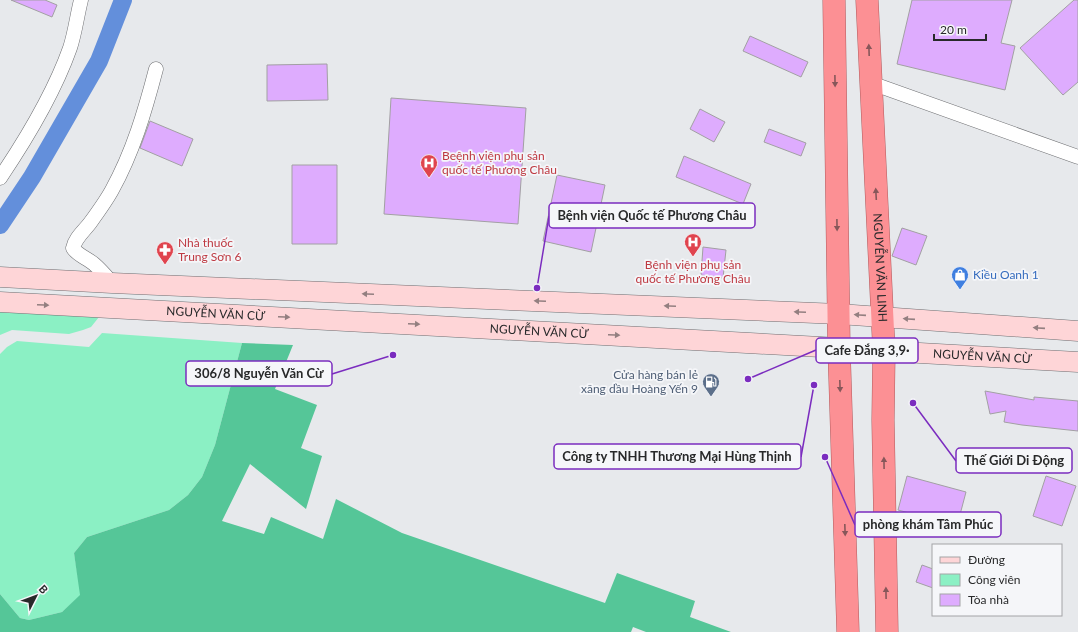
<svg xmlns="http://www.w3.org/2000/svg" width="1078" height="632" viewBox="0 0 1078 632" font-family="Lato,sans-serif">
<rect width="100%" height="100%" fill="#e7e9ec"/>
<!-- green -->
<path fill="#8bf0c4" d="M0,312L99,317L91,327L83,330L69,334L12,330L0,335Z
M102,333L242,343L215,445L202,477L188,495L169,510L87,537L74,553L81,595L62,612L29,620L20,618L0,594V354L7,347L17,341L89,347Z"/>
<!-- forest -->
<path fill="#55c698" d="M242,343L293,345L275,389L317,405L301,448L322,456L306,509L250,464L222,521L264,534L271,517L323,539L336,499L402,533L605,603L617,573L695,601L690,617L731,632H646L633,627L631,632H0V594L20,618L29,620L62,612L80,595L74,553L87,537L169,510L188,495L202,477L215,445Z"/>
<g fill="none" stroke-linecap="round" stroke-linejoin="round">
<!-- canal -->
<path stroke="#638fdb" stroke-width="18" d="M0,225L32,177L99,61L123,0"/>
</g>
<!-- building -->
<path fill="#deacfe" stroke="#a2a0a3" d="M11,0H45L57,5L52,17Z
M912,0H1012L1001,43L1015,46L1005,90L897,64Z
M1074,0H1078V82L1063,95L1020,48Z
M750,36L808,62L801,77L743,51Z
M327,64L328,100L267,101V65Z
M391,98L526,108L518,224L384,214Z
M700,109L725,122L714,142L690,129Z
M150,121L193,139L182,166L140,148Z
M769,129L806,143L801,156L764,142Z
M684,156L751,184L743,204L676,177Z
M292,165H337V244H292Z
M557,175L605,185L591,252L543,241Z
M902,228L927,236L916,265L892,256Z
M703,247L726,250L723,278L701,275Z
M985,391L1034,400V397L1078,401V431L1022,425L1004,422L1006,411L990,414Z
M907,476L966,492L957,526L898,510Z
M1046,476L1076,486L1062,526L1033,516Z
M922,565L933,569V588L916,582Z"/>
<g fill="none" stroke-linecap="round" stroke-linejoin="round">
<!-- minor casing -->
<g stroke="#6e6f72" stroke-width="15">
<path id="minor" d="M871,83L1078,157
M0,178C27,138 54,93 70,48C75,33 77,16 81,0
M112,283C106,276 101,270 94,264C87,258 77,255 73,248C75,238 84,231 90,223C98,212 106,201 112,190C133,152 145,111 156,69"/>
</g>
<!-- secondary casing -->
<g stroke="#6e6f72" stroke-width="21">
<g id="secondary">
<path d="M0,277L112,283L839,314L1078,331"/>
<path id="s1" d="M0,302L839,348L884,351L1078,362"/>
</g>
</g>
<!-- trunk casing -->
<g stroke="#b15a5d" stroke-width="23">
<g id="trunk">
<path d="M834,0L839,348L848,632"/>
<path id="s2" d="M867,0L884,351L883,420L887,632"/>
</g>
</g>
<!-- minor -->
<use href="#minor" stroke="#fff" stroke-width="14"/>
<!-- secondary -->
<use href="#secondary" stroke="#fed5d7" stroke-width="20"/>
<!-- trunk -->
<use href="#trunk" stroke="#fc9094" stroke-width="22"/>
</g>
<!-- one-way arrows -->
<defs><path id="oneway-solid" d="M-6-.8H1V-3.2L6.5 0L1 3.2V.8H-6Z"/></defs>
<g fill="#87575a">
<use href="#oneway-solid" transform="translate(869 50) rotate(-92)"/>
<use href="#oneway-solid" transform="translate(835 81) rotate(89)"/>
<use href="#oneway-solid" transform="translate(876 194) rotate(-93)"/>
<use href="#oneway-solid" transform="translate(837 225) rotate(89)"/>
<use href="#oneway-solid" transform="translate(840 386) rotate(88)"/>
<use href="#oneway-solid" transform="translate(884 463) rotate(-91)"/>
<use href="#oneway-solid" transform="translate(845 530) rotate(88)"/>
<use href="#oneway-solid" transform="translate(886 593) rotate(-91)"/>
</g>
<g fill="#937f80">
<use href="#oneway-solid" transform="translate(368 294) rotate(-178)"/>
<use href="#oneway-solid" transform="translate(540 301) rotate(-178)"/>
<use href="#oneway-solid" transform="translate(43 305) rotate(3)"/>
<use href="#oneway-solid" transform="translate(670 306) rotate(-178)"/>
<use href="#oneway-solid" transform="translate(800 312) rotate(-178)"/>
<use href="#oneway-solid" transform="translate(860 315) rotate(-176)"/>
<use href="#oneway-solid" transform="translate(284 317) rotate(3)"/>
<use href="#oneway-solid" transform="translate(909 319) rotate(-176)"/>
<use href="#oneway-solid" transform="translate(414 324) rotate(3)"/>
<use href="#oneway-solid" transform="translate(1039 328) rotate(-176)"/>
<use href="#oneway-solid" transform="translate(614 335) rotate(3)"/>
</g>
<!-- icons -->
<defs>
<g id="hospital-pin" transform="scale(0.9)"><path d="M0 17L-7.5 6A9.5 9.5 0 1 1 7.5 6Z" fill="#e0444e" stroke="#f5f6f9"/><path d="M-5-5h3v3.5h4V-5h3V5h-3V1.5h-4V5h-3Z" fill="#fff"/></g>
<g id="pharmacy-pin" transform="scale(0.9)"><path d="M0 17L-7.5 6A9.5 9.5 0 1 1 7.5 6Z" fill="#e0444e" stroke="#f5f6f9"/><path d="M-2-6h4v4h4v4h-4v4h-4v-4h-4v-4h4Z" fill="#fff"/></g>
<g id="shop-pin" transform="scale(0.9)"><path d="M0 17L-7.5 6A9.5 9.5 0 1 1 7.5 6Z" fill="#3f7fe0" stroke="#f5f6f9"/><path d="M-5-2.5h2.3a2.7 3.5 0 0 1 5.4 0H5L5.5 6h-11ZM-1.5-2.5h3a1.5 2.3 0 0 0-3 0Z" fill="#fff"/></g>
<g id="fuel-pin" transform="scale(0.9)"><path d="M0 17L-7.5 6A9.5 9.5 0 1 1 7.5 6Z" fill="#5c6f8a" stroke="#f5f6f9"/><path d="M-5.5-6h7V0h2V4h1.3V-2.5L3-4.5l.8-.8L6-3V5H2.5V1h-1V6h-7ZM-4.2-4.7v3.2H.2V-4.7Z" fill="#fff"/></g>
</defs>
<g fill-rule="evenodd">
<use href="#hospital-pin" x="429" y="163"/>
<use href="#hospital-pin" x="693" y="242"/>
<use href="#pharmacy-pin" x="165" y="250"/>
<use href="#shop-pin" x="960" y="275"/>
<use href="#fuel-pin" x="711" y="382"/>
</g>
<g text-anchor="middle" stroke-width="3.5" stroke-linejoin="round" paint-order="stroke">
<!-- health labels -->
<g font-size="12" fill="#be3a42" stroke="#f5f6f9" text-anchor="start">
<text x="442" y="160">Beệnh viện phụ sản<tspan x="442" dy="14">quốc tế Phương Châu</tspan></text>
<text x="178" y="247">Nhà thuốc<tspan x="178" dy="14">Trung Sơn 6</tspan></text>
<text x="693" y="269" text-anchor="middle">Bệnh viện phụ sản<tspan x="693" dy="14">quốc tế Phương Châu</tspan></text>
</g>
<!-- street labels -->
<g font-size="12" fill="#28292a" stroke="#f5f6f9">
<text dy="4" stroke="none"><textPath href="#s2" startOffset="268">NGUYỄN VĂN LINH</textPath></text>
<text dy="4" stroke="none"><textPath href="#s1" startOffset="216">NGUYỄN VĂN CỪ</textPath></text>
<text dy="4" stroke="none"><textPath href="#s1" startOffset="540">NGUYỄN VĂN CỪ</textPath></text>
<text dy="4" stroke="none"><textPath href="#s1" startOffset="984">NGUYỄN VĂN CỪ</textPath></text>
</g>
<!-- shop labels -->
<g font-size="12" fill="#366cbe" stroke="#f5f6f9" text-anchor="start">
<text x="973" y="279">Kiều Oanh 1</text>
</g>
<!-- service labels -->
<g font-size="12" fill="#4e5e75" stroke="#f5f6f9" text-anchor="end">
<text x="698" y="379">Cửa hàng bán lẻ<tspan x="698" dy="14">xăng dầu Hoàng Yến 9</tspan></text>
</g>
</g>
<!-- callouts -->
<path fill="none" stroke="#7b2cbf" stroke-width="1.5" d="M537 288L549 216M748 379L816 350M393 355L332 374M814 385L801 457M913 403L956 461M825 457L855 525"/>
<g fill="#7b2cbf" stroke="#f5f6f9" stroke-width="1.5">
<circle cx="537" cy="288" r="4"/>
<circle cx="748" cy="379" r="4"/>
<circle cx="393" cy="355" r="4"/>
<circle cx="814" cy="385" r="4"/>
<circle cx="913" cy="403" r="4"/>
<circle cx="825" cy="457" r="4"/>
</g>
<g fill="#f5f6f9" stroke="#7b2cbf" stroke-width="1.5">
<rect x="549" y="203" width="206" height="25" rx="4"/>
<rect x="816" y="338" width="102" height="25" rx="4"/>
<rect x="186" y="361" width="146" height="25" rx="4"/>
<rect x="554" y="444" width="247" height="25" rx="4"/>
<rect x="956" y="448" width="116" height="25" rx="4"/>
<rect x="855" y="512" width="146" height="25" rx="4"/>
</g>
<g font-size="13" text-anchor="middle" font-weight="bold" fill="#28292a">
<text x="652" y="220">Bệnh viện Quốc tế Phương Châu</text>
<text x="867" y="355">Cafe Đắng 3,9·</text>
<text x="259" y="378">306/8 Nguyễn Văn Cừ</text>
<text x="677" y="461">Công ty TNHH Thương Mại Hùng Thịnh</text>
<text x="1014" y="465">Thế Giới Di Động</text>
<text x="928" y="529">phòng khám Tâm Phúc</text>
</g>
<!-- legend -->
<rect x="932" y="544" width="130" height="72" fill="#f5f6f9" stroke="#a3a4a6"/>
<rect x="940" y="557" width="20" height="6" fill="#fed5d7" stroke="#a3a4a6"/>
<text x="968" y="564" font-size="12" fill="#28292a">Đường</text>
<rect x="940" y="574" width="20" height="12" fill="#8bf0c4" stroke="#a3a4a6"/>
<text x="968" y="584" font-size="12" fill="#28292a">Công viên</text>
<rect x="940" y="594" width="20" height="12" fill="#deacfe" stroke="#a3a4a6"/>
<text x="968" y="604" font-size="12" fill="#28292a">Tòa nhà</text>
<!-- north arrow -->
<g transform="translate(36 596) rotate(48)" stroke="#f5f6f9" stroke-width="3" paint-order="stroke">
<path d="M0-3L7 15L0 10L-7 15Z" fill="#28292a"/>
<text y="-6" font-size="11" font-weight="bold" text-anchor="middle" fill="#28292a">B</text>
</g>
<!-- scale -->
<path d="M934 34v6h52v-6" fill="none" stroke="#28292a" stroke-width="2"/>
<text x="940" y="34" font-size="12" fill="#28292a" stroke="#f5f6f9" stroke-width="3" paint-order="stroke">20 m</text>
</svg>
